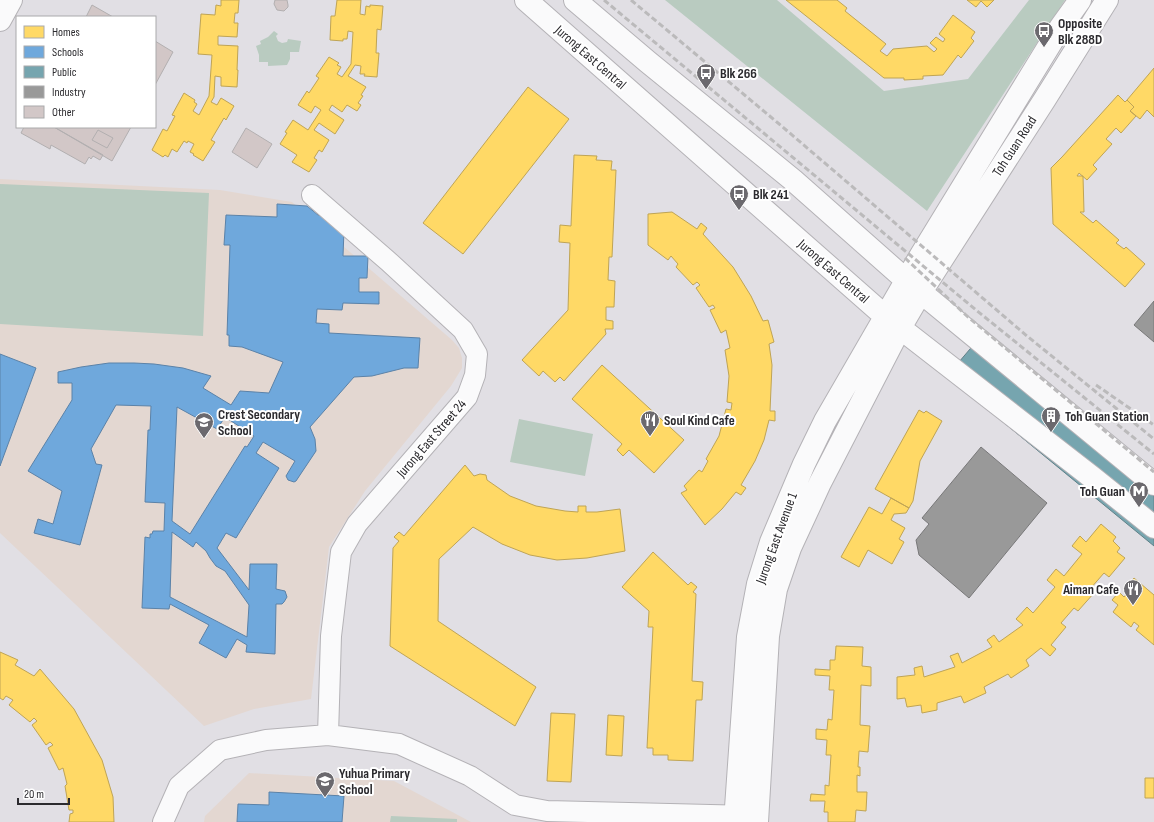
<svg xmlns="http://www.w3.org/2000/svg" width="1154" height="822" viewBox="0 0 1154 822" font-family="'Sofia Sans Condensed',sans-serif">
<rect width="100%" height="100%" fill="#e1dfe4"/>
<!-- education -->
<path fill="#e3d7d1" d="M0,179L220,190L292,202L452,340L459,348L462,358V368L451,386L365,491L329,547L311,699L254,709L204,726L0,533Z
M249,773L394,781L471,822H204L205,816Z"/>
<!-- green -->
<path fill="#b9cbc0" d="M665,0H777L884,91L968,79L1029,0H1065L927,211Z
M274,31L278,34L276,36L278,41L282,43L287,42L288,39L301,41L299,52H290V59L287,65L268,66V62H259V55L256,46L261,44L260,41L268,37Z
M0,184L209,193L203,336L0,324Z
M519,419L593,434L585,476L510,462Z
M391,816L457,819V822H390Z"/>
<!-- homes -->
<path fill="#ffd966" stroke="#bfa455" d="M221,0H239L238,13H235L234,23H238L237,37L218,36V45L238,46L237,70H238L237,87L221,86V77L215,76L214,97L211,102L217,105L221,98L234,106L226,120L224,118L211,140L215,142L203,161L193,155L194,154L190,152L194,144L188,141L187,143L184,141L177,152L172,149L168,157L165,155L163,157L152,150L163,129L167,131L175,116L172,115L184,93L195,100L194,102L197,104L193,111L199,115L209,96L212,55L198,54L201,14L215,15L216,5L221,6Z
M337,0H361L360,14L365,15L366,6L370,7V5L383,6L381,30L377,29L376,53H379L377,77L364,76L365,74H360L361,66L355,65L348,76L366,87L361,95L363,96L358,103L361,105L357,111L347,105L342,112L332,105L329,110L344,120L335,134L319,123L314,130L329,140L322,152L319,150L314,158L317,160L309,172L292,162L297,155L280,144L287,133L285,132L293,120L308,130L321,110L315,106L311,113L298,105L307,91L309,93L319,78L316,76L329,57L339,63L337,65L341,67L337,74L342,77L351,64L353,32L348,31L347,39H343V41L330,40L331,16H335Z
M786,0H837L847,8L845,11L886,44L880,51L887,56L893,49L927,46L934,52L937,49L930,43L936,37L943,42L945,39L939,34L953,15L975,32L971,38L974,41L961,58L958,55L943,75L923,76V79L904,80V78H884Z
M967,0H994L987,7L981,1L976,7Z
M1154,68V117L1147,110L1140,119L1130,111L1134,107L1127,100Z
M528,87L569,119L463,254L423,223Z
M1118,95L1125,102L1127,100L1134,107L1130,111L1136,116L1121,133L1116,128L1106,139L1112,144L1093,165L1097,169L1087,180L1079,173L1077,176H1083L1084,212H1080L1093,223L1096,220L1119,240L1116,243L1124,249L1126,247L1145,264L1125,287L1053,224L1051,168L1062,157Z
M574,155L597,156L596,160L612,161L611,170H616L612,257H609L608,280L615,281L614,307H606V320L613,321V329H605L606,334L564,381L560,377L555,382L543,371L539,376L522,360L568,310L570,243L559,242L560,225L571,226Z
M672,212L697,229L701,223L707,228L703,234L733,267L751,296L763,321L768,320L774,342L769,344L772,365L770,411H775V421L769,420L764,440L755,461L741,485L746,488L741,495L736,492L722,509L705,525L681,493L687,490L684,486L699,470L702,472L708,461L706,459L719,436L726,409L731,410L732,403L727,402L729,376L725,350L730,348L726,330L721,333L710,310L715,308L713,305L709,307L696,288L700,285L697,282L693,285L676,267L678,264L671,256L668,260L648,245V214Z
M602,365L684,440L654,473L629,450L623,456L617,450L622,444L572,399Z
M919,410L924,413L926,411L942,421L920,461L913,501L909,508L875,489Z
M465,465L474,476L480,474L486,475L487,480L510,496L536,506L565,511L578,512V506H586V512H597L620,509L625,551L587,558L557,560L530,555L502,544L473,527L439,559L438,621L536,687L515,726L390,646L393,548L399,541L394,537L399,532L404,536Z
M891,498L909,508L906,513L894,514L891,520L905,528L899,539L904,542L892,564L868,550L859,567L841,557L869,507L882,514Z
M1101,524L1116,537L1113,541L1120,548L1117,552L1125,558L1109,577L1104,573L1090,589L1094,593L1078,611L1074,608L1061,623L1066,627L1051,645L1056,649L1050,656L1041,648L1026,660L1029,666L1011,678L1008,674L984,687L986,693L964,703L961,696L937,703V710L922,713L921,705L907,707L905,698L897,699V677L915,675L914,668L922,666L924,677L955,667L950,656L958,653L962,663L992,647L987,640L994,635L999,642L1023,625L1016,619L1027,607L1033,613L1055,587L1047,580L1056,569L1064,576L1082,554L1072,546L1080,536L1086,542Z
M653,552L688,585L691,582L697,587L693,592L696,594L692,681L703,682L702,700H696L693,761L668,760V755H653V748H647L653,627H648L649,611L622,587Z
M1134,578L1154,595V645L1136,630L1139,626L1134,622L1131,627L1113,612L1118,605L1112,600L1119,592L1124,597L1130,590L1126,587Z
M836,646L863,647L862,666L871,667V686L861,685L860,725L870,726L868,752L859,751L858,767H860V776L857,775V792H867L866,811L856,810L855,822H828V812H824L825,801H810L811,794L825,795V785L829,786L831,755H826L827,740L816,739V729L827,730L828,719L832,720L834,690H829L830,676L815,675V669L830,670V660H835Z
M0,652L18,660L15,665L34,676L40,669L74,709L102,760L113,797L114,822H69L70,814L73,813V810H69L65,786L67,784L63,768L59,770L48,748L53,745L50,742L46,745L32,725L37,721L34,718L30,722L9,705L13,700L6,696L3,700L0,698Z
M551,713L575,714L571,782L547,781Z
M608,715L624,716L622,756L606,755Z
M1145,778H1154V798H1145Z"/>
<!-- schools -->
<path fill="#6fa8dc" stroke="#5b82a8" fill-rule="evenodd" d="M277,204L307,206L318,215L327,216L344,230L343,256H368L367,278H359V292H379V304L343,303L342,310L317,309L316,323L329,324V333L420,338L418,368H404L372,376L354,377L310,427L315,439L316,451L296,481L294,482L288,480L286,476L295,461L263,442L256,453L279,468L236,538L226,533L217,548L249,590L250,564H277L276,589L285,591L287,597L284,602L282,604H276L275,654L246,652L247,645L237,639L226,658L199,643L209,625L170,604L169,609L142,608L145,537L150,538V534H152L153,531H164L165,503L145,502L148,430H150L151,406L116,405L91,449L96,464L102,465L80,545L34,533L38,519L53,524L62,491L28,471L72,400V383H58V372L81,367L109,363H134L154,364L183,368L211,376L203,388L231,405L240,391L269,393L283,362L242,347L229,346V335H227L230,245H224L226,215L277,217ZM177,407L217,429L225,417L254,436L247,447L245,446L190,534L172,521ZM172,532L193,547L196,542L206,551L210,558L216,566L225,571L249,605L247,637L170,597Z
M0,354L36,368L0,466Z
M269,792L344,796L342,822H237L238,804L269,805Z"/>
<!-- public -->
<path fill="#76a5af" stroke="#608088" d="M976,342L1154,489V546L947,376Z"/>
<!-- industry -->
<path fill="#999" stroke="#787879" d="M1154,301V342L1134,325Z
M981,447L1047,503L969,598L919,555L916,540L929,524L922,518Z"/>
<!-- building -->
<path fill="#d2c7c7" stroke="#b2afb0" d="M275,0H287L288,5V7L284,11L277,10L274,4Z
M92,5L113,17H86Z
M155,41L173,52L155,85Z
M24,127H54L103,155L100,160L93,156L91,159L89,157L85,164L51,145L50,149L21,133Z
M54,127H131L112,161Z
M246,128L272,144L257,168L232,152Z
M98,130L113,138L107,148L92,140Z"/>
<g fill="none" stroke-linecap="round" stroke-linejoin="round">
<!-- street casing -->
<g stroke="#b4b2b6" stroke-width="22">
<path id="street" d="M312,195L388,261L463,330L477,354L475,375L467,397L357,524L341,552L331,636L328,735
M163,822L179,786L220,750L266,740L328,735L399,744L470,776L515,805L547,811L751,816"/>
</g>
<!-- secondary casing -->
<g stroke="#b4b2b6" stroke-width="24">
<path id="secondary" d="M526,0L886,317L1093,478L1154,527
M575,0L648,62L793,180L906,280L1154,484
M735,822L748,637L758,584L771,542L804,464L825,421L921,255L1060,28L1080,0
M757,822L768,636L776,589L790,548L820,483L900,328L921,292L1045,99L1107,0"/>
</g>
<!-- highway casing -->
<g stroke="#b4b2b6" stroke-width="24">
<path id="highway" d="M0,20L11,0"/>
</g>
<!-- street -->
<use href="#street" stroke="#fafafb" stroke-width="20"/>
<!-- secondary -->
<use href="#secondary" stroke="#fafafb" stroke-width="22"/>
<!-- highway -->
<use href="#highway" stroke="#fafafb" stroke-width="22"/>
<!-- rail -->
<path stroke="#bbbabb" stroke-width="3" stroke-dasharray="6 3" stroke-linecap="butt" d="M604,0L976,310L1154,454
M631,0L778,123L1027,336L1154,439
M905,258L968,317L1154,472
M1096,385L1154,425"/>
</g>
<!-- icons -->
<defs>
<g id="bus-pin" transform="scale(1)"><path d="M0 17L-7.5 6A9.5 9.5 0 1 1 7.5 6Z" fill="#6b696e" stroke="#fff"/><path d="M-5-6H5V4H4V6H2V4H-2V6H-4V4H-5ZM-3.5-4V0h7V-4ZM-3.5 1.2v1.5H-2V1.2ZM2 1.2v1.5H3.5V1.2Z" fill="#fff"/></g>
<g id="building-pin" transform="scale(1)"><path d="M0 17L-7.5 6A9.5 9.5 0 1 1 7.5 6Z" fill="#6b696e" stroke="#fff"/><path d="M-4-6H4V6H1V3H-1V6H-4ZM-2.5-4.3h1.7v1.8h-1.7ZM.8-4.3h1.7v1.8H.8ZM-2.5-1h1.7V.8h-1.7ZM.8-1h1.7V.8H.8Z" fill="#fff"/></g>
<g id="restaurant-pin" transform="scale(1)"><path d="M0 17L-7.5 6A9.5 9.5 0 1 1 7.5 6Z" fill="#6b696e" stroke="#fff"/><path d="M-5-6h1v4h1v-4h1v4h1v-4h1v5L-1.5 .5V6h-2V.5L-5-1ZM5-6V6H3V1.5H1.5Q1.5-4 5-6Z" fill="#fff"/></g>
<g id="school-pin" transform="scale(1)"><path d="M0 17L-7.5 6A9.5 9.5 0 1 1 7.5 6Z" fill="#6b696e" stroke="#fff"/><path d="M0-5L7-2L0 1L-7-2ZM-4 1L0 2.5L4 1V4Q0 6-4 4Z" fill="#fff"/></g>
<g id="metro-pin" transform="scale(1)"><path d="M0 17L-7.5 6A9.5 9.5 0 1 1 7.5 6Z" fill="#6b696e" stroke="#fff"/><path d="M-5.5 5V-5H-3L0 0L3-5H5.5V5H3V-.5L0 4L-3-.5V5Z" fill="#fff"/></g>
</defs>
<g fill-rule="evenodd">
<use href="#bus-pin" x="1044" y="31"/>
<use href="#bus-pin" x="706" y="73"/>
<use href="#bus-pin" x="739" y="194"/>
<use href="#building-pin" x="1051" y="416"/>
<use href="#restaurant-pin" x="650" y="420"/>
<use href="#school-pin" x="204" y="422"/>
<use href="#metro-pin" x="1139" y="491"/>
<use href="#restaurant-pin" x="1133" y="589"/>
<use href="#school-pin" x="325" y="781"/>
</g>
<g text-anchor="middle" stroke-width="4" stroke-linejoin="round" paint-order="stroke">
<!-- poi labels -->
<g font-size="14" font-weight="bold" fill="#2b2a2e" stroke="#fff" text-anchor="start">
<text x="1058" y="28">Opposite<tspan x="1058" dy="16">Blk 288D</tspan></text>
<text x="720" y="78">Blk 266</text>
<text x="753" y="199">Blk 241</text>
<text x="218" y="419">Crest Secondary<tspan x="218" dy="16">School</tspan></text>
<text x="1065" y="421">Toh Guan Station</text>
<text x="664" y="425">Soul Kind Cafe</text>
<text x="1125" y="496" text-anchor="end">Toh Guan</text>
<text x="1119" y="594" text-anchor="end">Aiman Cafe</text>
<text x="339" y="778">Yuhua Primary<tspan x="339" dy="16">School</tspan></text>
</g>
<!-- street labels -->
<g font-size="14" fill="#2b2a2e" stroke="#fff">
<text transform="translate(591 57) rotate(41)" y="5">Jurong East Central</text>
<text transform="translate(1014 146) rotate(-57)" y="5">Toh Guan Road</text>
<text transform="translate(834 271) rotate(41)" y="5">Jurong East Central</text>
<text transform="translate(431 438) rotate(-49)" y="5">Jurong East Street 24</text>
<text transform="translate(776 538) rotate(-70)" y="5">Jurong East Avenue 1</text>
</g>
</g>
<!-- legend -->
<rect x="16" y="16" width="140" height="112" fill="#ffffff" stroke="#aaaaab"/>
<rect x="24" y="26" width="20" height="12" fill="#ffd966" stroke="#aaaaab"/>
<text x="52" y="36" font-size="12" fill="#2b2a2e">Homes</text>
<rect x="24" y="46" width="20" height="12" fill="#6fa8dc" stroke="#aaaaab"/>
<text x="52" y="56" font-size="12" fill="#2b2a2e">Schools</text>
<rect x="24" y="66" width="20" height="12" fill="#76a5af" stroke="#aaaaab"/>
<text x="52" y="76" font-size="12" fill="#2b2a2e">Public</text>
<rect x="24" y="86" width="20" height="12" fill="#999999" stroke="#aaaaab"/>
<text x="52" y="96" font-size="12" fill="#2b2a2e">Industry</text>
<rect x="24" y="106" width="20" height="12" fill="#d2c7c7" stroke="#aaaaab"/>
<text x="52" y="116" font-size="12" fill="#2b2a2e">Other</text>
<!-- scale -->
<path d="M18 798v6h51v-6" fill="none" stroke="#2b2a2e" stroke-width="2"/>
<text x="24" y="798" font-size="12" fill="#2b2a2e" stroke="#ffffff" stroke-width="3" paint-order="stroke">20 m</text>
</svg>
